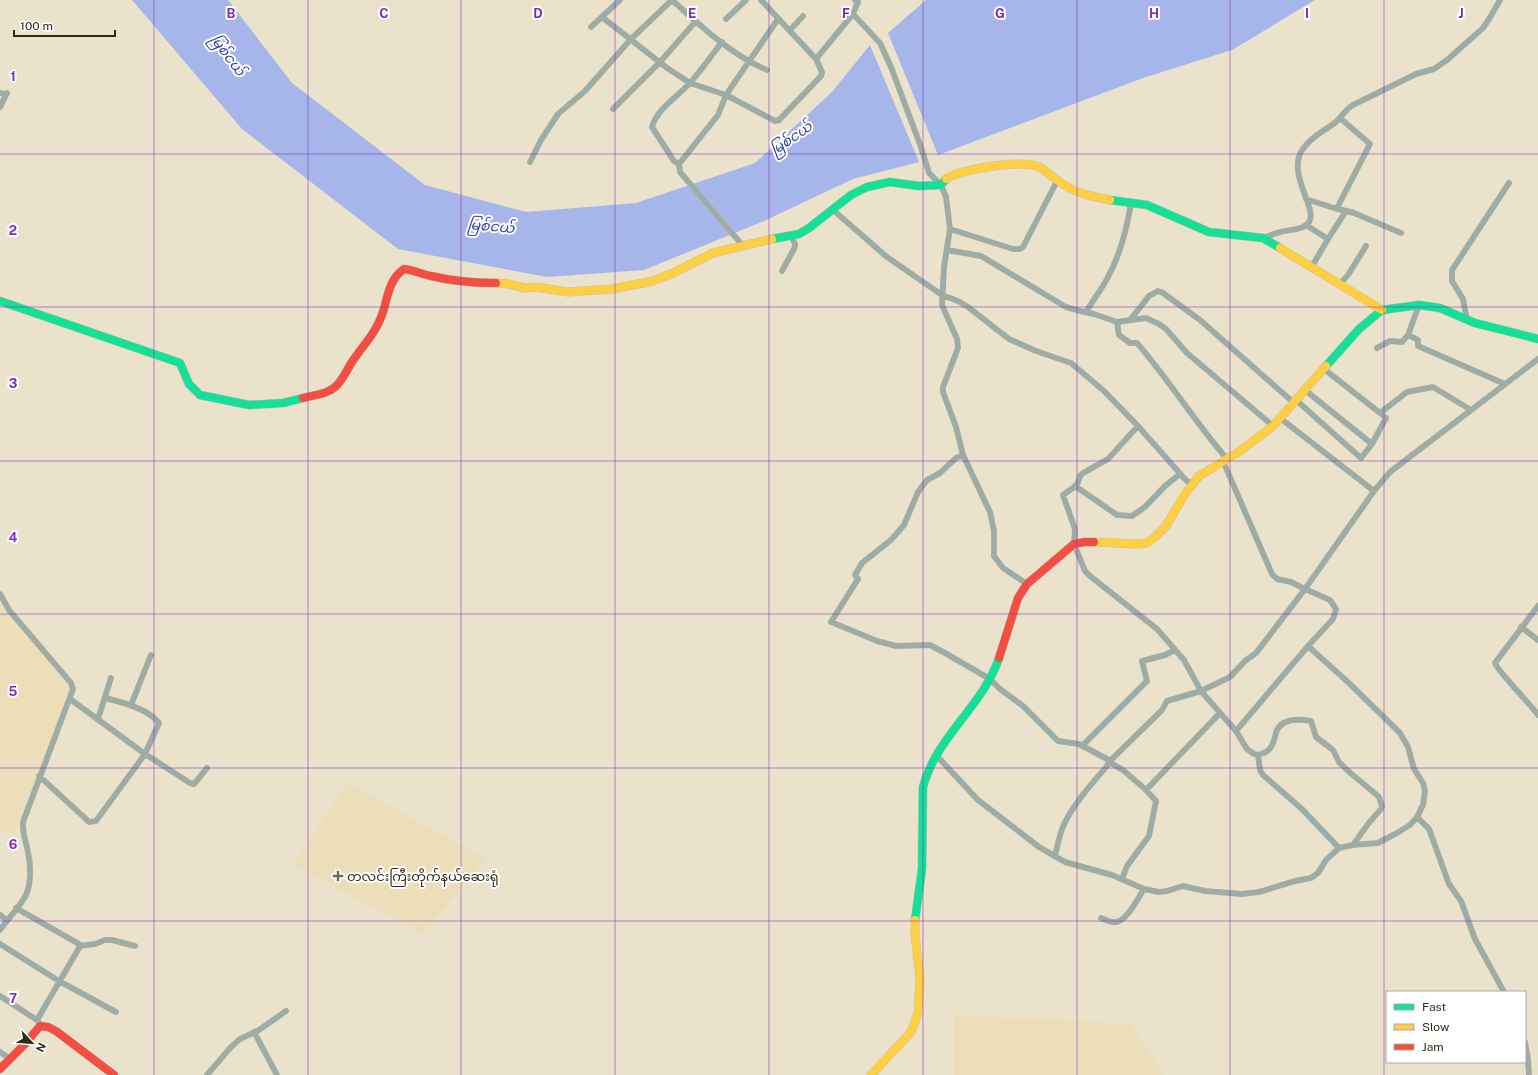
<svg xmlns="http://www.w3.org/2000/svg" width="1538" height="1075" viewBox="0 0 1538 1075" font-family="'Public Sans','Noto Sans Myanmar',sans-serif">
<rect width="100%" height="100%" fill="#eae2ca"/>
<!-- built -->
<path fill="#ebdeb8" d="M0,601L71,685L37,779L15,833L0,830Z
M348,783L486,859L422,934L293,864Z
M954,1015L1132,1024L1163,1075H954Z"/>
<!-- water -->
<path fill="#a6b6eb" d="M132,0H228L292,83L425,185L526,212L636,203L755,163L832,92L870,45L919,162L853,179L764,221L644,270L547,277L398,249L242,129Z
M926,0H1315L1232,50L1143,78L938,155L888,33Z"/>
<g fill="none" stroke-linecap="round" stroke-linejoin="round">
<!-- street casing -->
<g stroke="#c6bfad" stroke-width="6">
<path id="street" d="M672,0C701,26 731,55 767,70
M761,0L816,59L853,14L880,43L891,67L921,147L929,173L941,185L946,197L950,229L944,267L942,305L957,339L958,348L943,387V392L956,427L963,455L990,512L994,531V556L1003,568L1027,584
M853,14L858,2L855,0
M602,17L667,68L690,83L726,95L775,121L779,120L821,76L822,72L816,59
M726,19L746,0
M591,27L620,0
M790,30L803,16
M0,93L5,94L7,93L0,107
M613,109L660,62L696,21
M530,162L541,140L558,114L585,91L631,39L672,0
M679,164L674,161L652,127C657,109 677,97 689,84C701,71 711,56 722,42
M1306,199L1334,208L1354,213L1401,233
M1337,208L1370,144L1340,118
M833,210L887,257L942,295L958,301L968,307L1009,339L1036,351L1071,363L1104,391L1138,426L1184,478L1188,482L1194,483
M1306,225L1328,239L1346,211
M950,229L1013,249H1020L1023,247L1057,181
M1263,238C1269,236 1275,233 1281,232C1289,229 1303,231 1309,222C1318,209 1288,176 1301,152C1309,138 1324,131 1336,122C1342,116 1345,110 1353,105L1416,74L1434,69L1447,60L1483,28L1489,19L1500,0
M743,246L680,172L679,164L718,115L726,95L778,19
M947,250L981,256L1066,307L1080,311L1094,314L1117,322L1119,335L1130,343H1137C1169,380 1195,422 1227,459
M1311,268L1328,239
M782,271L795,247V244L791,236
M1339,285L1348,275L1366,246
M1086,312C1093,300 1102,289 1108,277C1120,255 1127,228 1131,203
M1130,320L1149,296L1158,291L1163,293L1200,320L1294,403
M1467,320L1463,299L1452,281V270L1509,183
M1117,322L1146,318L1159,324L1166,329L1187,353L1273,426
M1408,335L1418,340V346L1505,384
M1377,348L1390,341L1402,342L1408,335L1419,305
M1324,369L1380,413L1407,392L1433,387L1471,410
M1305,390L1372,444
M1296,400L1361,458L1372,444L1386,418L1380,413
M1280,418L1374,491
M1138,426L1108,459L1083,473L1080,476L1077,485L1063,495L1075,529L1074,544L1085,571L1090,576L1157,629L1184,660L1201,691L1236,731L1247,749L1254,754L1258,755L1260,770L1263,775L1302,809L1339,848
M963,455L956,458L940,473L927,480L918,492L904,525L891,540L862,563L855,575L858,579L831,622L877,641L896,646L930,645L945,653L990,679L1000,689L1023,706L1058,741L1079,744L1107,759L1109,762L1107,766C1093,782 1070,808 1062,829C1059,838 1057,847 1055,856
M1075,486L1117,515L1132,516L1145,507L1165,486L1180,474
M0,594L9,610L71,683L73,689L23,822C22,833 26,841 28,852C31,866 32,888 23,900C16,911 7,920 0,930
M1538,606L1495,663C1496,669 1531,705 1538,715
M1521,627L1538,640
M70,699L145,754L190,783L194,784L207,768
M131,705L151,655
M98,719L111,678
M1236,731L1308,646
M1082,746L1147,681L1142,661L1165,655L1175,650
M936,755L978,800L1039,847L1065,862L1112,875L1144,889L1159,892L1167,891L1183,886L1205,891L1242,894L1259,892L1295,881L1311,878L1318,873L1326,860L1339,848L1353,845L1378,843L1397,833L1410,825L1417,817L1423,805L1425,791L1423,783L1414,769L1408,747L1400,733L1350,684L1308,646L1333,619L1336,609L1330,600L1305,589L1374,491L1390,472L1538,359
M1258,755C1260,754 1264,753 1266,752C1274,747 1274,738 1277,730C1283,718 1300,719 1311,721L1316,737L1333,750L1339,762L1347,770L1379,797L1382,806L1381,809L1368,824L1353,845
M39,776L85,818L89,822L96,821L145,754L159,723C149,709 122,702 105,698
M1146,790L1123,770L1109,762L1162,710L1167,701L1201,691L1230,677L1245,661L1256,653L1305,589L1291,582L1277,579L1272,574L1223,461
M1417,817L1429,829L1449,884L1461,901L1475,939L1504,992
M1122,879L1127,866L1149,836L1156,801L1146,790L1220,713
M16,908L79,944V948L37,1020
M0,915L7,920
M1101,918C1106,920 1111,923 1116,922C1127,921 1138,898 1144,889
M0,944L59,981L116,1012
M79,946L95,944L105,940H112L135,946
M0,996L37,1020L39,1023
M254,1032L277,1075
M1525,1042L1528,1059L1529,1075
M0,1052L10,1059
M207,1075L231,1047L240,1039L259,1030L286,1011"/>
</g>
<!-- fast casing -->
<g stroke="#c6bfad" stroke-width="9">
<path id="fast" d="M1110,200L1147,205L1209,232L1263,238L1280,248
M772,239L799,234L809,228L851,195L867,187L890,182L919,186L941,185L946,179
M0,301L180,363L189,384L200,395L249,405L283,403L303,398
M1326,366L1359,329L1382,310L1419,305L1440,308L1475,323L1538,339
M915,920L922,869L923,787C936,737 983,706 999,658"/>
</g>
<!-- slow casing -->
<g stroke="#c6bfad" stroke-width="9">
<path id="slow" d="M946,179C962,169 1022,159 1039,167C1048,172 1057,181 1066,186C1079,194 1095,197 1110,200
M1280,248L1382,310
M496,283L508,284L525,288L536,287L568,292L612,289L653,281L673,273L713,253L772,239
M1094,542L1136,544L1147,543L1155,537L1166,526L1185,494L1199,476L1240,451L1273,426L1326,366
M871,1075L911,1032L918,1013L920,978L915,935V920"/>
</g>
<!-- jam casing -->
<g stroke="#c6bfad" stroke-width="9">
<path id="jam" d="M303,398C314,395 329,394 337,385C344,378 348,367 354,359C365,343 375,334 382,315C388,298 388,280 404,269C414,270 421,274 431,276C452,281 474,283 496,283
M999,658L1018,598L1027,584L1074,544L1085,542H1094
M0,1069L25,1044L40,1026L48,1027L56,1031L114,1075"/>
</g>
<!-- street -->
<use href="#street" stroke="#9eaca6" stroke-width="5.5"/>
<!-- fast -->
<use href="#fast" stroke="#16e098" stroke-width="8"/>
<!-- slow -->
<use href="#slow" stroke="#ffcf43" stroke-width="8"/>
<!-- jam -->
<use href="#jam" stroke="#f24e42" stroke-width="8"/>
</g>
<!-- grid -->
<path fill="none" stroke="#7b2cbf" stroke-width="1" stroke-opacity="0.55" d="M154,0V1075M308,0V1075M461,0V1075M615,0V1075M769,0V1075M923,0V1075M1077,0V1075M1230,0V1075M1384,0V1075M0,154H1538M0,307H1538M0,461H1538M0,614H1538M0,768H1538M0,921H1538"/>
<!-- markers -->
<path fill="#706a57" stroke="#fff" stroke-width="1.5" d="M336 870h4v4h4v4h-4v4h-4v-4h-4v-4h4z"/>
<g text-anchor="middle" stroke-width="4" stroke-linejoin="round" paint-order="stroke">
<!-- poi labels -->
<g font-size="13" fill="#2f2919" stroke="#fff" text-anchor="start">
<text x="347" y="881">တလင်းကြီးတိုက်နယ်ဆေးရုံ</text>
</g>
<!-- water labels -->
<g font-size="14" font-style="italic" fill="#3244a6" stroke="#fff">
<text transform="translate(228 55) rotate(53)" y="5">မြစ်ငယ်</text>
<text transform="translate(791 138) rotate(-35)" y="5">မြစ်ငယ်</text>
<text transform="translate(491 226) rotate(5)" y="5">မြစ်ငယ်</text>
</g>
</g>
<g font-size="13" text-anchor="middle" font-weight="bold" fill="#7b2cbf" stroke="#fff" stroke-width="4" stroke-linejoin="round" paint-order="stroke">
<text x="231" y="18">B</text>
<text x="384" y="18">C</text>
<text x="538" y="18">D</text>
<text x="692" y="18">E</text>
<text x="846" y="18">F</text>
<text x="1000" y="18">G</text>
<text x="1154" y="18">H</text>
<text x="1307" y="18">I</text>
<text x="1461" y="18">J</text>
<text x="13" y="81">1</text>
<text x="13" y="235">2</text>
<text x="13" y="388">3</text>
<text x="13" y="542">4</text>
<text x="13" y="696">5</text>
<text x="13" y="849">6</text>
<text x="13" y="1003">7</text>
</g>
<!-- legend -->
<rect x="1386" y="991" width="140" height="72" fill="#ffffff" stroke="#aca9a3"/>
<rect x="1394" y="1004" width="20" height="6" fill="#16e098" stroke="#aca9a3"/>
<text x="1422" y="1011" font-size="12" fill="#2f2919">Fast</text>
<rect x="1394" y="1024" width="20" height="6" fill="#ffcf43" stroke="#aca9a3"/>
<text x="1422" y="1031" font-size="12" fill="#2f2919">Slow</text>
<rect x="1394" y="1044" width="20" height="6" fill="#f24e42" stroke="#aca9a3"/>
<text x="1422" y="1051" font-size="12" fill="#2f2919">Jam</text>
<!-- north arrow -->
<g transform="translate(32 1043) rotate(116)" stroke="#ffffff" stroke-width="3" paint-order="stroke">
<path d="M0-3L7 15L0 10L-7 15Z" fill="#2f2919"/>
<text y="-6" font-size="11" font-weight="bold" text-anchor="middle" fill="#2f2919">N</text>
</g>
<!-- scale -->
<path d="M14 30v6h101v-6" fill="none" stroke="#2f2919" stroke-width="2"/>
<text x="20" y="30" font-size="12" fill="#2f2919" stroke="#ffffff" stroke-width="3" paint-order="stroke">100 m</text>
</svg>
